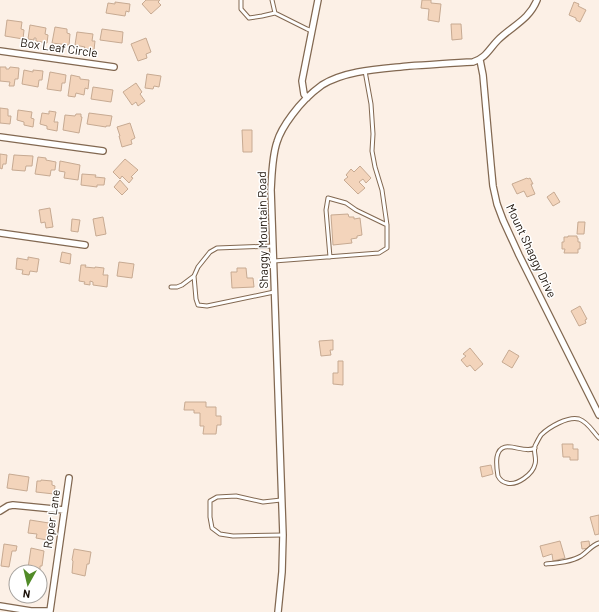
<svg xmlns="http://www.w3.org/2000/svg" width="599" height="612" viewBox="0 0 599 612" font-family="Barlow,sans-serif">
<rect width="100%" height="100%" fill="#fcf0e6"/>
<!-- building -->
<path fill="#f3d4bb" stroke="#c7aa92" d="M146,0H160L158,2L161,5L151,14L142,4Z
M422,0H431V3L441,4L439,22L428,20L429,9L421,8Z
M115,2L130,4L129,12L126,11L125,16L106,13L108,3L115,4Z
M574,2L579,4L578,6L586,10L580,22L576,20V18L569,15Z
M7,20L22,22L21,29L24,30L23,39L5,36Z
M451,24H461L462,39L452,40Z
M30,25L46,28L45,34L48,35L47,43L36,41V38H34V40L28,39Z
M55,27L67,29V33L70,34L69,45L52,43Z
M102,29L123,32L122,43L100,40Z
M77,32L93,34L92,41H95L94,50L84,48L85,47L75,45Z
M146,38L151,52L146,54L147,58L138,61L131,44Z
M0,67H6V69H9L10,67L19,68L18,79H15L14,86H9L10,82L0,81Z
M24,70L33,72V70L43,71L42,80H39L38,87L22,84Z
M50,72L66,75L65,83H62L61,91L47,89Z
M147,74L161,76L159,87L154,86L153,89L145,88Z
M71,75L80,77V79L89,80L88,89L85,88L84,95L76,93L75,97L68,96Z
M136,83L142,92L140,94L145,101L138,106L136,102L132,105L123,92Z
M93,87L113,90L111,102L91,99Z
M0,108L8,109V116H11L10,124L0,123Z
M18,110L32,112L31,118L34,119L33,127L24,125V122L17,120Z
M49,111L56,112L54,122H58L57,131L47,129V126L40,124L42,113L49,114Z
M89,113L112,116L110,126H106V127L87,124Z
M76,114H81V117H82L79,133L63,130L65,115L75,116Z
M130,123L135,138L131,140L132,144L122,147L119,136H120L117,127Z
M242,130H252V152H243Z
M0,154L7,155L6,164H3L2,169L0,168Z
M14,155L33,156L32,166H26L25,171L12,170Z
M38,157L46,158V160L56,162L55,170H51L50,176L35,174Z
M125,159L138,170L131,177L133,178L129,183L122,176L120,179L113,172Z
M60,161L80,165L78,180L64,178L65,172L59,171Z
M360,166L371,178L366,183L363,179L359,182L365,188L358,194L344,180L348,177L346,175L351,169L354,172Z
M82,174L96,175L95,177L105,178L104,185H97V187L81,185Z
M527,178L528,179L530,178L533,184H531L532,187L535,194L527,197L524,191L517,194L512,184Z
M120,180L128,189L122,195L114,187Z
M554,192L560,202L553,206L547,197Z
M50,208L53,227L46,228L45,222L41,223L39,210Z
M348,214L349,217H354V219L360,218L362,235L357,236V238L351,239L352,243L333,245L331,215Z
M103,217L106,234L96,236L93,219Z
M72,219L80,220L78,232L71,231Z
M578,222H585L584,234H577Z
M568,236H577V238H578V242H580V249H578V253H564L565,249H562V242H564V237H568Z
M62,252L71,254L70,264L60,262Z
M28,257L39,259L37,272L30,271L29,275L22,274L23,270L16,269L17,258L28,260Z
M119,262L134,264L132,278L117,276Z
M81,265H86L85,267L95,268V267L104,268L103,275H108L107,287L93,285V282L90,281V285L84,284L85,282L79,281Z
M237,268H246L247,278H253L254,287L232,288L231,272H237Z
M580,306L587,319L585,320L586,323L579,326L571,311Z
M333,340V350H330L331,355L321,356L319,341Z
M470,348L483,364L475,371L470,365L467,367L461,360L466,356L463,354Z
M509,350L519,356L512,368L502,362Z
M338,361H343V385L333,384V373H338Z
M185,402H206V407H216V416H221V425H217L216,434H203L204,426H200V413H194V410H184Z
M562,444H573V449H578V460H570V457H563Z
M491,465L493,474L482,477L480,467Z
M9,474L29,477L27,491L7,488Z
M41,480L52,481V485L55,486L54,494L36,492L37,481H41Z
M599,515V534L595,535L590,517Z
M30,520L49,523L47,540L36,538L37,534L28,533Z
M560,541L565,558L553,561L552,554L543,557L540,546Z
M589,541L590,548L582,549L581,542Z
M4,544L17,546L16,551H12L9,567L1,566Z
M31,548L44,551L42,566H40V570L28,568Z
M74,549L91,552L89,564H87L85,576L72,573L73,561L72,560Z"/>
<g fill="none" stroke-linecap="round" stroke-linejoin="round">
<!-- service casing -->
<g stroke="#826851" stroke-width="5">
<path id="service" d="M241,0V9L249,18L262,16L275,13L307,29L312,31
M272,0L275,13
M330,257L326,210L328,198L346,203L356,210L387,225
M274,261L379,253L387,248V225L382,190L375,167L372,151L373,134L371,104L365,71
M194,276L196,299L198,305L207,306L274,292
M171,287H177L182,285L194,276L198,267L210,252L217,248L273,246
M535,448C523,455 501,436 497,457C496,463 497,470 498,476C500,480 502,482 507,483C517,486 533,474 535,464C537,458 533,452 535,446C537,442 539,438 541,435C549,427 568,416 579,419C588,422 593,432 599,438
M281,500L263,502L236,496L217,497L210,501V517L212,528L220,534L233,536L283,535
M546,564C557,563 571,562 581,556C587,552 592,545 599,543"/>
</g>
<!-- minor casing -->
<g stroke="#826851" stroke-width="8">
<path id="minor" d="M0,51L114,67
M480,60L483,75L491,165L493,186L497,204L503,220L519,255L599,415
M307,98L304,94L302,81L318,0
M0,137L103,151
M0,233L85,245
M0,511L8,506L13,505L64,510
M0,606L31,611H50L69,478
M278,612L282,572L283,535L271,190C272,174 272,157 277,142C280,132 286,123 292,115C300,104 311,93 322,85C346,70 381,69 409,66C430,65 451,63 473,62C486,58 489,49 498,40C512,26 529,20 537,0"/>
</g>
<!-- service -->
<use href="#service" stroke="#fff" stroke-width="3"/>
<!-- minor -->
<use href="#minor" stroke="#fff" stroke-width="5.5"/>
</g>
<g text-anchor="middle" stroke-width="3" stroke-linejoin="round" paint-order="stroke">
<!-- street labels -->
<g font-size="12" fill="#1d130a" stroke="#fff">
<text transform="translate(59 48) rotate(8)" y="4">Box Leaf Circle</text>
<text transform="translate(263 230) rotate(-91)" y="4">Shaggy Mountain Road</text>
<text transform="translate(531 251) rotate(65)" y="4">Mount Shaggy Drive</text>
<text transform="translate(52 519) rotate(-82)" y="4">Roper Lane</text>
</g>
</g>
<!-- north arrow -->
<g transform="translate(28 584) rotate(188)"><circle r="19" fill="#ffffff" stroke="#a5a19d"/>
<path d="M0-3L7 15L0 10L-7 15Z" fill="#518b28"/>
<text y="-6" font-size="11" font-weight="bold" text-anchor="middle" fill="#1d130a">N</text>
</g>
</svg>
